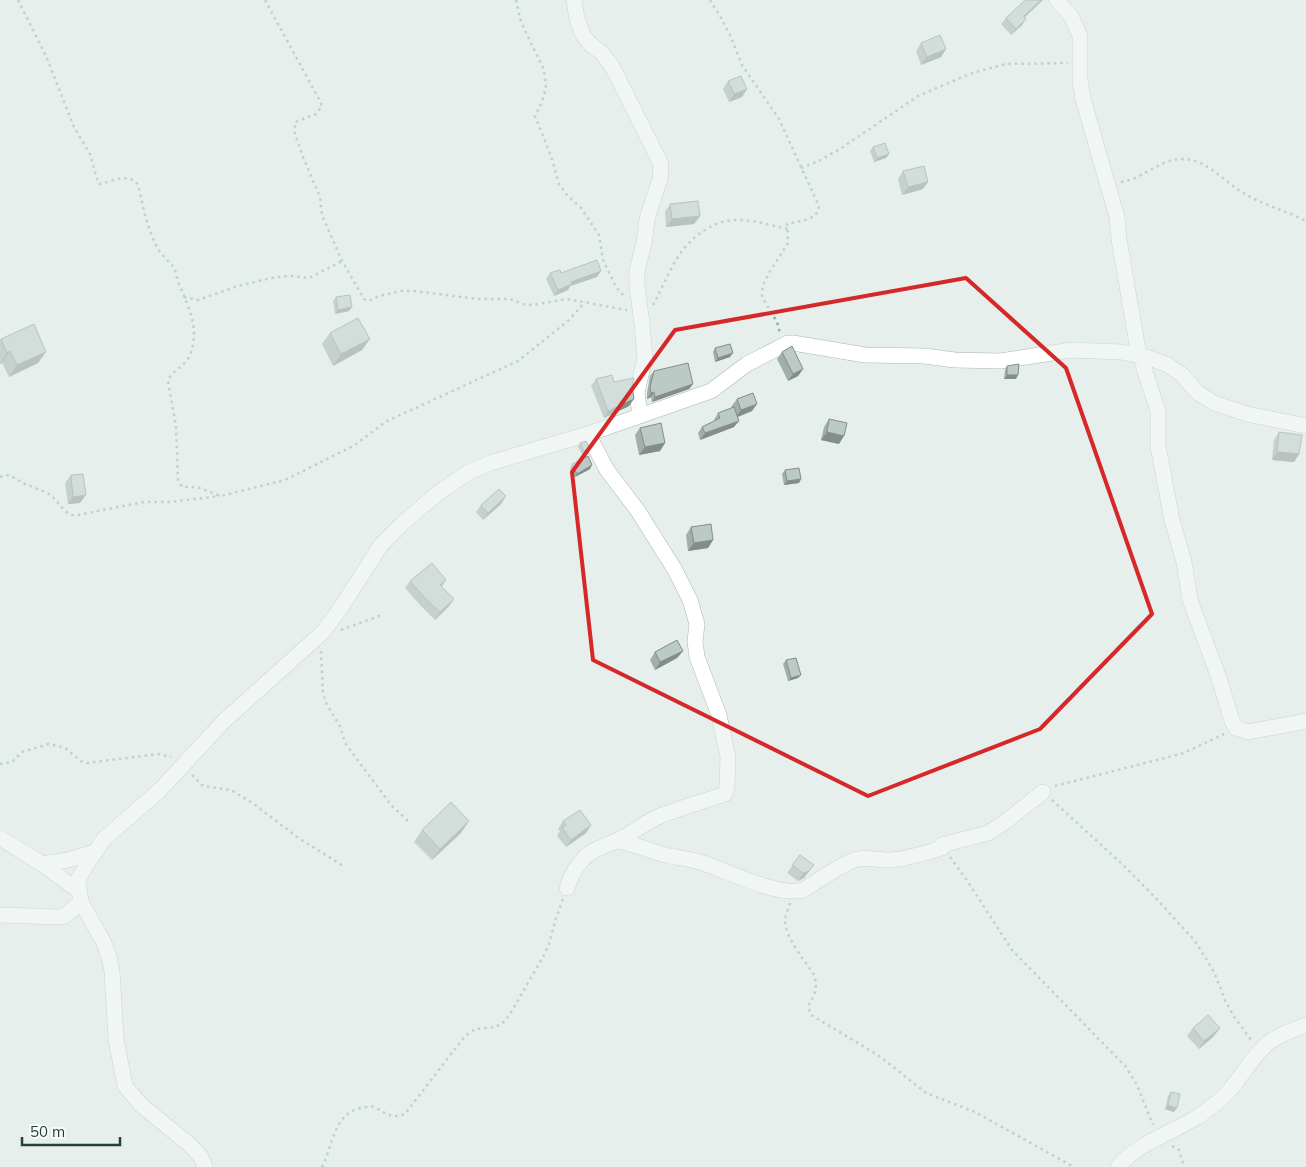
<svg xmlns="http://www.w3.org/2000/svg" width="1306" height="1167" viewBox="0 0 1306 1167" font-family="Mulish,sans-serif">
<rect width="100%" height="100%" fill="#e6efeb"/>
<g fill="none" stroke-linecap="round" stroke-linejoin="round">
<!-- minor casing -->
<g stroke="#a8b8b2" stroke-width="16">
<path id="minor" d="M574,0L577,19L583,35L590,44L602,53L613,68L661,164L660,179L647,219L645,238L637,271V286L642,324L645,358L637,392L640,416
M1057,0L1071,16L1080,36V80L1083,99L1117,217L1119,239L1138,350L1158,411V446L1172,520L1184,562L1190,600L1219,678L1232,721L1236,728L1248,732L1306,721
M0,838L42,864L79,891
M618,841C636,844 652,852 669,856C680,858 690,859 700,862C726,870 777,897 803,890C818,881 841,864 857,859C867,857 878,860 889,860C901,860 930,852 942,848V845L988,833L1005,822L1043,792
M42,864L68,860L95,852
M567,888C571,875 576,865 587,855C596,848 608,845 618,840C633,833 647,821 662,815C683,807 704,801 725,794L727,788L728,757L719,715L697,657L695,641L697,624L690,600L675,570L638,511L607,470L588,434
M0,915L59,917L65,916L81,902
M205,1167L201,1157L190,1145L141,1105L125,1086L116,1039L112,971L109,957L104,943L81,902L79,886V878L87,864L104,839L160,790L224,721L323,632L340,609L381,545L403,523L438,493L469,472L490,463L588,434L711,391L747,364L788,343H793L865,355L924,356L955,360L1000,361L1072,350L1121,352L1147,357L1168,365L1182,375L1198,393L1214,403L1247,414L1306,426
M1118,1167C1137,1143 1174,1132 1199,1116C1209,1109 1221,1100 1229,1091C1242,1076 1252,1057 1268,1043C1279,1034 1293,1030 1306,1025"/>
</g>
<!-- path -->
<path stroke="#86b3a5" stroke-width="2.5" stroke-dasharray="2.5 4" stroke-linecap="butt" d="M18,0L46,56L74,127L90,154L98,183L100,184C112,181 130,172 138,185C143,206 147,228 157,247C161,255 169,261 174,268C177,274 177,281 180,286C189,309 199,327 191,352C187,367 172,369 168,381L176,426L178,480L182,487H197L221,496L285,480L355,445L385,422L518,361L569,320L585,302
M265,0L320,101L322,106L316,114L295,122V134L303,157L320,197L322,215L342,261L364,299L368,301L379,296L401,291H415L477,299H510L523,304L532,305L567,299L627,310
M516,0L521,22L544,70L546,88L542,102L535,116L551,156L559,184L566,194L581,208L599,235L603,260L616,287L625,297
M710,0L720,16L730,35L742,65L779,119L819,206C818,221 799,221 787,224L788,243L769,273L763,285L762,292V297L777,322L780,333
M801,168L819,161L843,147L918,96L972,73L1006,64L1068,63
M1121,182C1143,179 1158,160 1181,159C1208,158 1225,184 1247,195C1266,206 1287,211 1306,221
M184,297L198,300L238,286L271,278L290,276L309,278L342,261
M653,305C662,289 669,270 680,254C694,234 717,218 742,220C757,221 773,226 788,229
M0,477L9,475L25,484L43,491L51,495L65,511L71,515H78L144,502H169L220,496
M341,630L382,615
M321,651L323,694L327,705L340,726L345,743L391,805L408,821
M0,764L12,762L22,752L49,744L65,748L81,761L87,763L158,754L171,757
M192,775L203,786L231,790L251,802L300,839L345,867
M1055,786L1184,753L1224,734
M1052,800L1122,864L1151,893L1195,941L1214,972L1225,1000L1233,1015L1251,1040
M950,857L968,882L1012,950L1126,1067L1137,1085L1153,1125
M790,903C789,908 786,914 785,919C783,935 806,962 814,975C818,988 815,995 808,1006L811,1015L878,1055L926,1093L975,1112L1074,1167
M1172,1146L1179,1150L1184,1167
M322,1167C333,1146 333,1114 361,1108C366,1107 371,1105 376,1108C387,1114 392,1119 405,1114L465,1036L475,1029L495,1027L502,1024L510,1014L543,957L549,944L556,918L563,899"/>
<!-- minor -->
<use href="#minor" stroke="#fff" stroke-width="15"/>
</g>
<!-- wall -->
<path fill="#a1aea9" d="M1025,17L1022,25L1011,35L1001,24L1006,18Z
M921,43L946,49L941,57L921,65L916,51Z
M728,81L742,97L729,102L723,89Z
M873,147L889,154L886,158L874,162L870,151Z
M903,171L923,189L902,195L898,179Z
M670,204L700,216L694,224L666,227L665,212Z
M550,273H561L597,277L570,286L568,290L554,296L546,279Z
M336,297L349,311L335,314L333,301Z
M330,333L362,350L333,366L322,344Z
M1,339L38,363L9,377L2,363L0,364V340Z
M715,348L730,357L715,362L713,352Z
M782,352L803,369L798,376L788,381L777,359Z
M1007,366L1016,379H1004L1005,370Z
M654,371L693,384L689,389L652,402L651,397L647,399V393L650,376Z
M596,379L614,382L629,406L604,418L591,386Z
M737,399L752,411L737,417L734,427L700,440L698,433L702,427L714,421V420L718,413L732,408L731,407Z
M829,419L839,444L821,440L824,427Z
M640,428L665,443L660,451L639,455L635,435Z
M1279,432L1299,454L1294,462L1272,460L1274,440Z
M580,443L590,448L587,452L582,454L578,447Z
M572,464L590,469L575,477L570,468Z
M785,470L801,479L799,483L784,485L782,474Z
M71,475L80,503L68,504L65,483Z
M501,504L483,520L476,512L481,505Z
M691,527L713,540L708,548L688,551L686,535Z
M446,580L442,587L454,599L449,606L435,620L420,605L405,588L410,581Z
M683,651L677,658L655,670L650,660L655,652Z
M786,660L798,678L788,681L783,664Z
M563,821L591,825L586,833L566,847L557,836L560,831L558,829Z
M422,830L461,833L432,860L414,842Z
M800,855L814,865L804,878L798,881L787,873Z
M1193,1028L1214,1036L1199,1049L1187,1036Z
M1171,1092L1174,1112L1165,1109L1168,1096Z"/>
<!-- shaded-wall -->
<path fill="#838d89" d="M1041,0H1043L1019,23L1024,16Z
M1026,19L1022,25L1011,35L1016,29Z
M946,49L941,57L921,65L927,57Z
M747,89L742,97L729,102L734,94Z
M889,154L886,158L874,162L877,158Z
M928,182L923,189L902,195L908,187Z
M700,216L694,224L666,227L672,219Z
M601,271L597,277L570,286L568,290L554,296L558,290L571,282Z
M352,307L349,311L335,314L338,310Z
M370,339L362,350L333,366L341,354Z
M10,351L2,363L0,364L7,353Z
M46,352L38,363L9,377L17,365Z
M733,353L730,357L715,362L718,358Z
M803,369L798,376L788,381L793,374Z
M1007,375H1018L1016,379H1004Z
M693,384L689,389L652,402L655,397Z
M654,392L651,397L647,399L651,393Z
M634,399L629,406L604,418L608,411Z
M757,404L752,411L735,418L741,410Z
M739,421L734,427L700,440L705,433Z
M827,432L844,436L839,444L821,440Z
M665,443L660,451L639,455L645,447Z
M590,448L587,452L582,454L584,451Z
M1277,452L1299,454L1294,462L1272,460Z
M592,465L590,469L575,477L577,474Z
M801,479L799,483L784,485L787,481Z
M86,495L80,503L68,504L73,497Z
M506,496L501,504L483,520L488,513Z
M713,540L708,548L688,551L694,543Z
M454,599L449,606L435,620L440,612Z
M683,651L677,658L655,670L660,662Z
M801,675L798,678L788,681L791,678Z
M469,821L461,833L432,860L440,849Z
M591,825L586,833L566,847L571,840Z
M809,871L804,878L798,881L803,873Z
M1220,1028L1214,1036L1199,1049L1204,1041Z
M1168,1105L1177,1108L1174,1112L1165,1109Z"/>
<!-- building -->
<path fill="#bbcac4" stroke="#838d89" d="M1027,0H1041L1024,16L1026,19L1016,29L1006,18L1023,2Z
M940,35L946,49L927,57L921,43Z
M741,76L747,89L734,94L728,81Z
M885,143L889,154L877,158L873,147Z
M924,166L928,182L908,187L903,171Z
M698,201L700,216L672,219L670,204Z
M597,260L601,271L571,282L572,284L558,290L550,273L560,270L561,273Z
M350,295L352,307L338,310L336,297Z
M358,318L370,339L341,354L330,333Z
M34,324L46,352L17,365L10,351L7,353L1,339Z
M730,344L733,353L718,358L715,348Z
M792,346L803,369L793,374L782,352Z
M688,363L693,384L655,397L654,392L651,393L650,387L654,371Z
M1019,364L1018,375H1007V366Z
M612,375L614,382L634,378L632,386L634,399L608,411L596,379Z
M753,393L757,404L741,410L737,399Z
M734,407L739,421L705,433L702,427L720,418L718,413Z
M829,419L847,423L844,436L827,432Z
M661,423L665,443L645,447L640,428Z
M1279,432L1302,435L1299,454L1277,452Z
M586,441L590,448L584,451L580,443Z
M588,456L592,465L577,474L572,464Z
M799,468L801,479L787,481L785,470Z
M83,474L86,495L73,497L71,475Z
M499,489L506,496L488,513L481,505Z
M711,524L713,540L694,543L691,527Z
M432,563L446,580L440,585L454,599L440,612L425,598L410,581Z
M677,640L683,651L660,662L655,652Z
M796,658L801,675L791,678L786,660Z
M451,802L469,821L440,849L422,830Z
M580,810L591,825L571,840L562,828L566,825L563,821Z
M800,855L814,865L809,871L803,873L792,865Z
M1208,1015L1220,1028L1204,1041L1193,1028Z
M1171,1092L1180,1094L1177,1108L1168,1105Z"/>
<!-- marked area -->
<path d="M0 0H1306V1167H0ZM966,278L1066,368L1152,614L1040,729L868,796L593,660L572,472L675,330Z" fill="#e6efeb" fill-opacity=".55" fill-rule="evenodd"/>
<path fill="none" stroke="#d62828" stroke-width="4" stroke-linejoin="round" d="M966,278L1066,368L1152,614L1040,729L868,796L593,660L572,472L675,330Z"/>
<!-- scale -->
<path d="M22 1137v8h98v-8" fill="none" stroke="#24423a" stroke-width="2.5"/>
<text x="30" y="1137" font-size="15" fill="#24423a" stroke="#f7fbf9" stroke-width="4" paint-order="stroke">50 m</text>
</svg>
